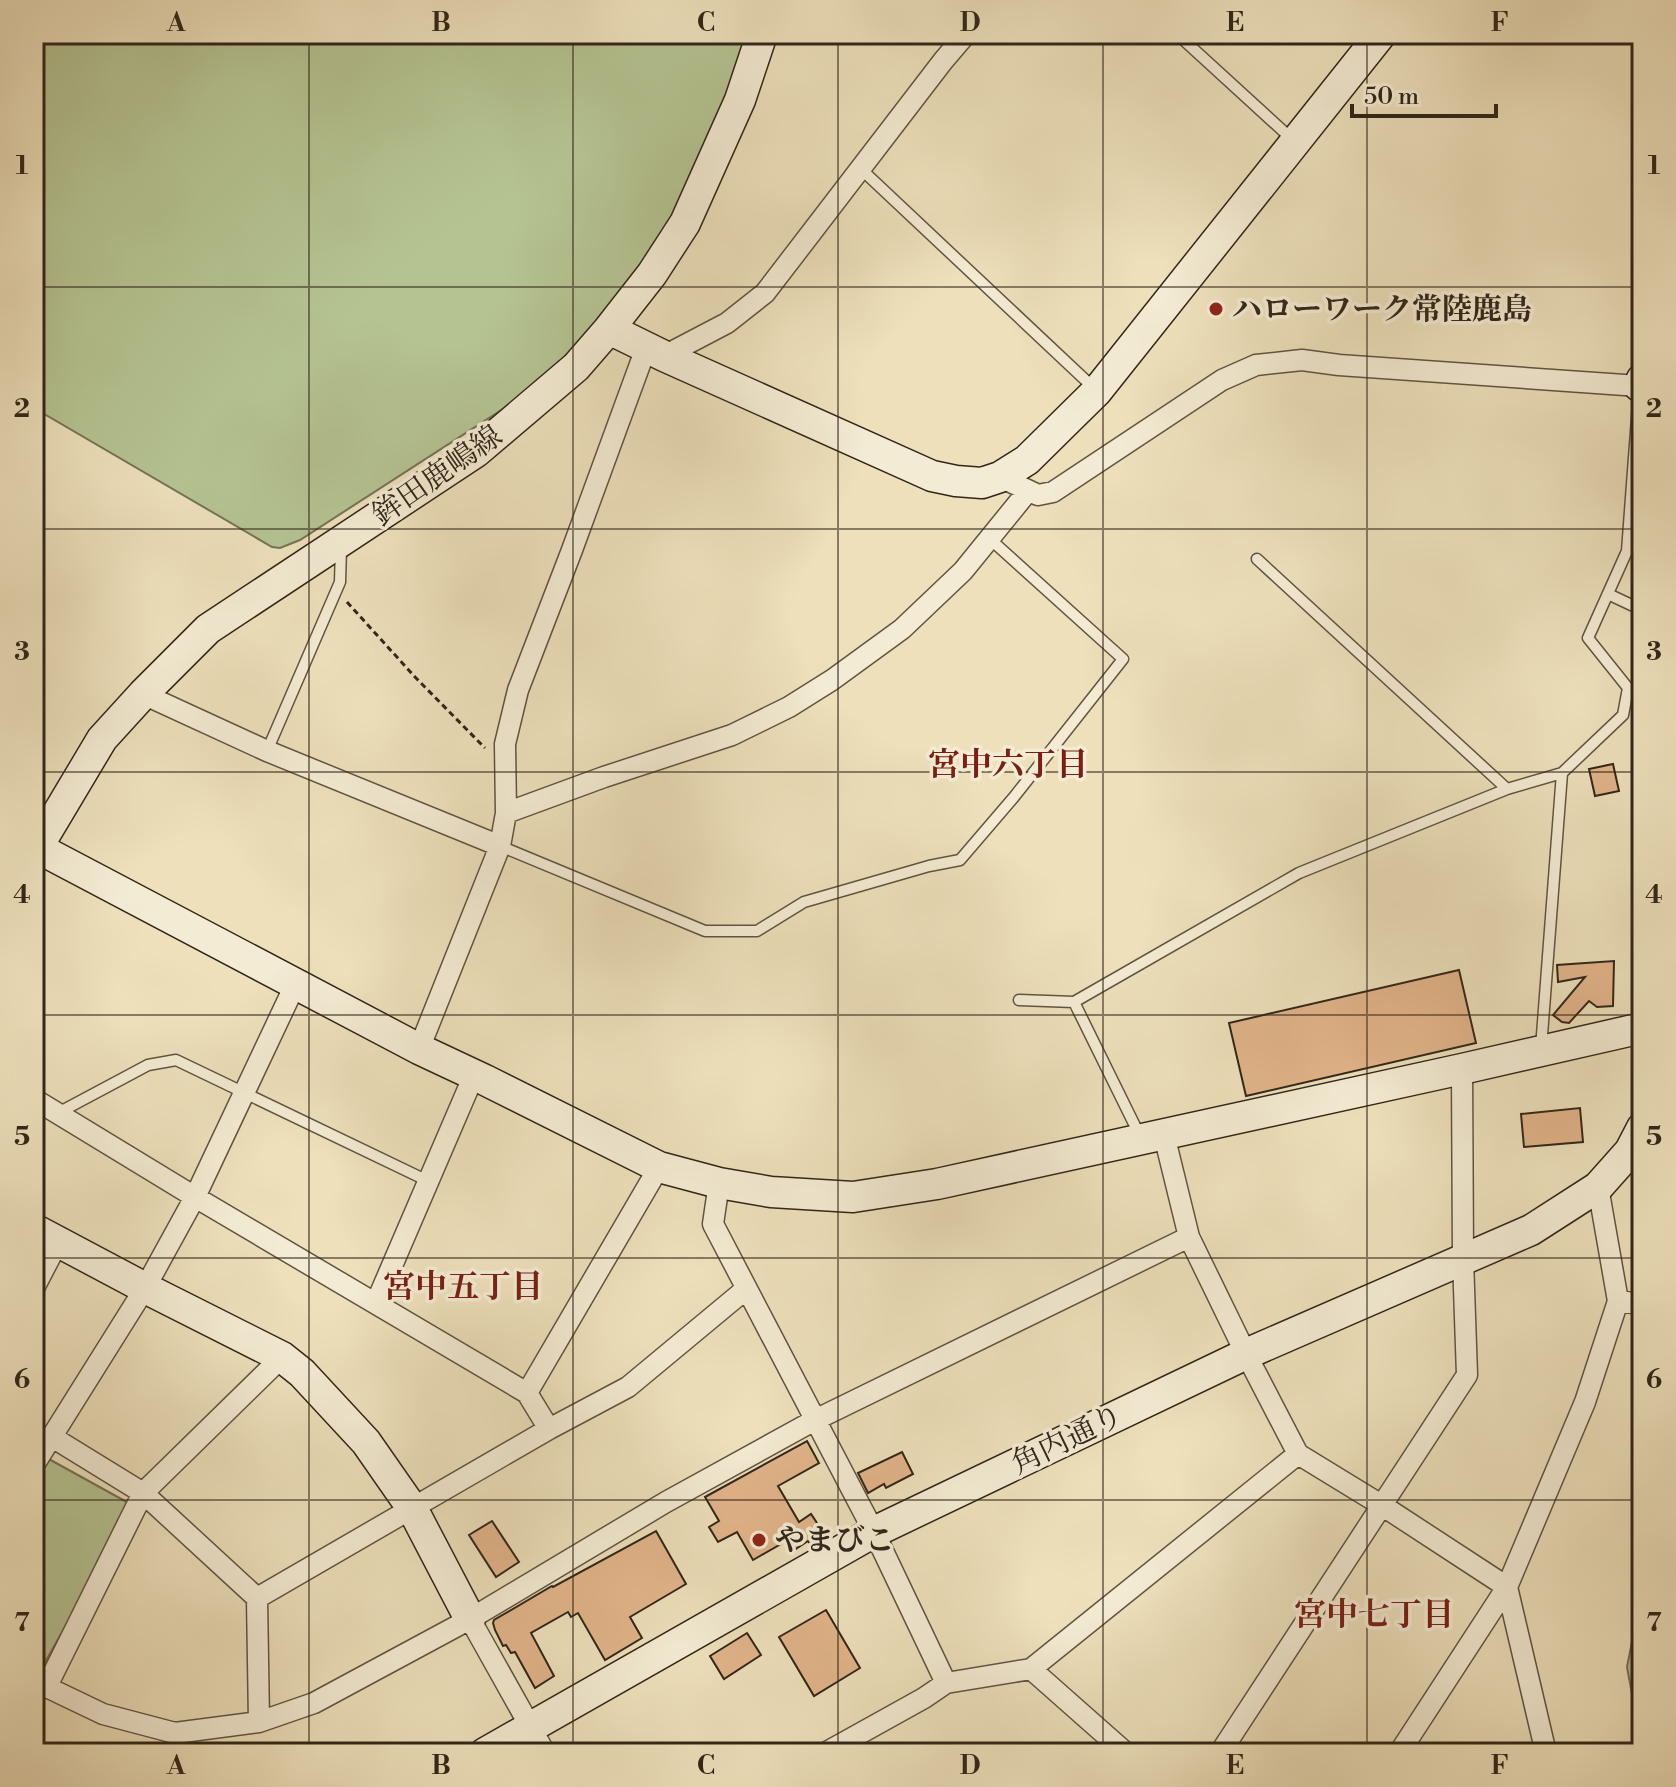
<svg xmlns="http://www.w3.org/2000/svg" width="1676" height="1787" viewBox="0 0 1676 1787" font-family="'Libre Bodoni','Noto Serif JP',serif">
<rect width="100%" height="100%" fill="#ede0bb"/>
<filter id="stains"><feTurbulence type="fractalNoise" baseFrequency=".0025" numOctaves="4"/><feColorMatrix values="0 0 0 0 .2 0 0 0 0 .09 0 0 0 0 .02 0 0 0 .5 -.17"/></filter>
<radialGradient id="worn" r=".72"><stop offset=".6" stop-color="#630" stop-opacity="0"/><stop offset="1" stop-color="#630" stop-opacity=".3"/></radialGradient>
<!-- green -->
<path fill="#b5c392" stroke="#737456" stroke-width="2" d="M34,34H751L675,219L643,269L579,342L531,391L300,540L280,548L272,547L34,408Z
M47,1458L134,1506L36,1678L34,1676V1478Z
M1642,1591V1748L1627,1667Z"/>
<!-- building -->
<path fill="#e1b489" stroke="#31261a" stroke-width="2" d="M1613,764L1619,791L1595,796L1589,769Z
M1614,961L1613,1006L1597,1007L1589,1001L1569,1023L1562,1022L1553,1015L1585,977L1558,982L1557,965Z
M1459,970L1476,1043L1246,1096L1229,1023Z
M1580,1108L1583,1142L1524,1147L1521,1114Z
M807,1441L819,1463L778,1486L799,1522L811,1514L825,1535L811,1545L808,1541L794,1550L788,1540L753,1560L737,1532L718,1542L709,1527L719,1521L705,1497Z
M902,1452L913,1474L886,1488L884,1484L868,1493L858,1473Z
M492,1521L519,1562L496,1577L469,1535Z
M656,1531L686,1584L630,1617L642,1638L605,1660L578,1613L571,1617L568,1612L531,1633L554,1676L535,1688L515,1652L511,1653L506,1645L503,1646L495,1630L493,1623L494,1620L552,1586L553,1587Z
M826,1610L860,1668L814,1696L779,1637Z
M747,1633L761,1655L724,1679L710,1656Z"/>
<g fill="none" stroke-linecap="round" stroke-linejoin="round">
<!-- lane casing -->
<g stroke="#605442" stroke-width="13">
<path id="lane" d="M1177,34L1294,141
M861,169L1096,390
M1257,559L1507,789
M1608,594L1642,610
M267,751L340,582L341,548
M500,846L705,931H757L804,902L929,866L960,860L1014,797L1123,659L990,539
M1019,1000L1074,1002L1299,873L1507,789L1562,773
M1074,1002L1140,1136
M1541,1048L1562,773L1623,715L1628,688L1588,638L1627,551L1639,391
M58,1113L148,1065L176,1060L428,1181"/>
</g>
<!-- street casing -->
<g stroke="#605442" stroke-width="23">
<path id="street" d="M664,356L727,323L765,293L943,61L966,34
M1000,477L1038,495L1053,492L1222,380L1256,365L1302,360L1339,365L1639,386
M143,694L267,751L500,846L506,813L505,744L518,690L572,550L646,348
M506,813L604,777L732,735L789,707L832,680L902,629L963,571L1028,491
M419,1049L500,846
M34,1099L195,1197L527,1393L549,1429
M1164,1135L1189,1237L1246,1354L1298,1454L1383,1506L1507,1587L1546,1753
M719,1183L713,1224L874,1532L946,1683
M34,1288L58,1242
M1618,1301L1642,1304
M376,1303L474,1075
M527,1393L659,1167
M52,1437L143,1493L257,1598L259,1722
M34,1465L145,1288L195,1197L295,985
M257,1598L549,1429L628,1387L746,1289
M470,1619L545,1753
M1031,1669L1298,1454
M34,1681L103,1714L175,1733L259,1722L314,1703L470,1619L666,1502L815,1420L1189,1237
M46,1688L143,1493L282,1357
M825,1753L924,1698L946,1683L1031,1669L1126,1753
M1220,1753L1467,1375L1463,1259L1462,1069
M1399,1753L1507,1587L1585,1402L1618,1301L1598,1187"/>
</g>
<!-- secondary casing -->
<g stroke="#31261a" stroke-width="33">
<path id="secondary" d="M609,329L664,356L932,476L956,481L982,483L1000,477L1027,460L1097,391L1381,34
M1642,379L1639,386H1642
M34,846L419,1049L485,1080L659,1167L719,1183L771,1192L853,1197L937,1184L1462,1069L1642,1028
M34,853L102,739L143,694L208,629L476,452L576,367L609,329L652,274L685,223L740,100L762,34
M34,1229L145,1288L282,1357L302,1373L366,1442L412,1508L470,1619
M485,1753L874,1532L1246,1354L1531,1230L1598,1187L1630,1151L1642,1128"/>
</g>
<!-- path -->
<path stroke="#31261a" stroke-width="3" stroke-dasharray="6 4" stroke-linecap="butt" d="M347,602L415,677L485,748"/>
<!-- lane -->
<use href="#lane" stroke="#f3ebd3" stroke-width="10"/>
<!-- street -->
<use href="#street" stroke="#f3ebd3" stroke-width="20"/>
<!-- secondary -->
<use href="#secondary" stroke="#f3ebd3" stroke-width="30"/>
</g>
<!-- grid -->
<path fill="none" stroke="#31261a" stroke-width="2" stroke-opacity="0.55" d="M309,34V1753M573,34V1753M838,34V1753M1103,34V1753M1367,34V1753M34,287H1642M34,529H1642M34,772H1642M34,1015H1642M34,1258H1642M34,1500H1642"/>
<!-- markers -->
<g fill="#8f2418" stroke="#f3ebd3" stroke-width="3">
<circle cx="1216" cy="309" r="8"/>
<circle cx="759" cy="1540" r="8"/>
</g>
<g text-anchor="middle" stroke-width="7" stroke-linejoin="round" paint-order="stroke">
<!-- poi labels -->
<g font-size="30" font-weight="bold" fill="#31261a" stroke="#f3ebd3" text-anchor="start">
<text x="1232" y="319">ハローワーク常陸鹿島</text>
<text x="775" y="1550">やまびこ</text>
</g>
<!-- street labels -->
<g font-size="30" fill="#31261a" stroke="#f3ebd3">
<text transform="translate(437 475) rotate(-35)" y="10">鉾田鹿嶋線</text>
<text transform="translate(1067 1439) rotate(-26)" y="10">角内通り</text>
</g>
<!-- neighbourhood labels -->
<g font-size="32" font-weight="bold" fill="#7a1f14" stroke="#f3ebd3">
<text x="1008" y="775">宮中六丁目</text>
<text x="463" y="1297">宮中五丁目</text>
<text x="1374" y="1625">宮中七丁目</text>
</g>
</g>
<!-- margin -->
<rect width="1676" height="1787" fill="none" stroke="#ede0bb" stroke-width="88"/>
<!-- scale -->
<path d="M1352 104v12h144v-12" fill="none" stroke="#31261a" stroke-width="4"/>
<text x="1364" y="104" font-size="24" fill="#31261a" stroke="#f3ebd3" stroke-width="6" paint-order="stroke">50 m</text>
<rect x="44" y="44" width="1588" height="1699" fill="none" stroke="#31261a" stroke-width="3"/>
<g font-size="26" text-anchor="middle" font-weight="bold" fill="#31261a">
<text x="176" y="31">A</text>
<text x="441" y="31">B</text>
<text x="706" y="31">C</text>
<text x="970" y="31">D</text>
<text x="1235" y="31">E</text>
<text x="1500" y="31">F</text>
<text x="22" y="174">1</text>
<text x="1654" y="174">1</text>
<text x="22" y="417">2</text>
<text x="1654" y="417">2</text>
<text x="22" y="660">3</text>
<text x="1654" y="660">3</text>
<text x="22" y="903">4</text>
<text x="1654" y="903">4</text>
<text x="22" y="1145">5</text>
<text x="1654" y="1145">5</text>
<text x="22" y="1388">6</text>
<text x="1654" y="1388">6</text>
<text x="22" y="1631">7</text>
<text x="1654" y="1631">7</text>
<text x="176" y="1774">A</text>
<text x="441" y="1774">B</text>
<text x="706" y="1774">C</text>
<text x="970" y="1774">D</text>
<text x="1235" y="1774">E</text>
<text x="1500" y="1774">F</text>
</g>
<rect width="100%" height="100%" filter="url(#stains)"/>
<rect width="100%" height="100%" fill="url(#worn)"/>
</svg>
